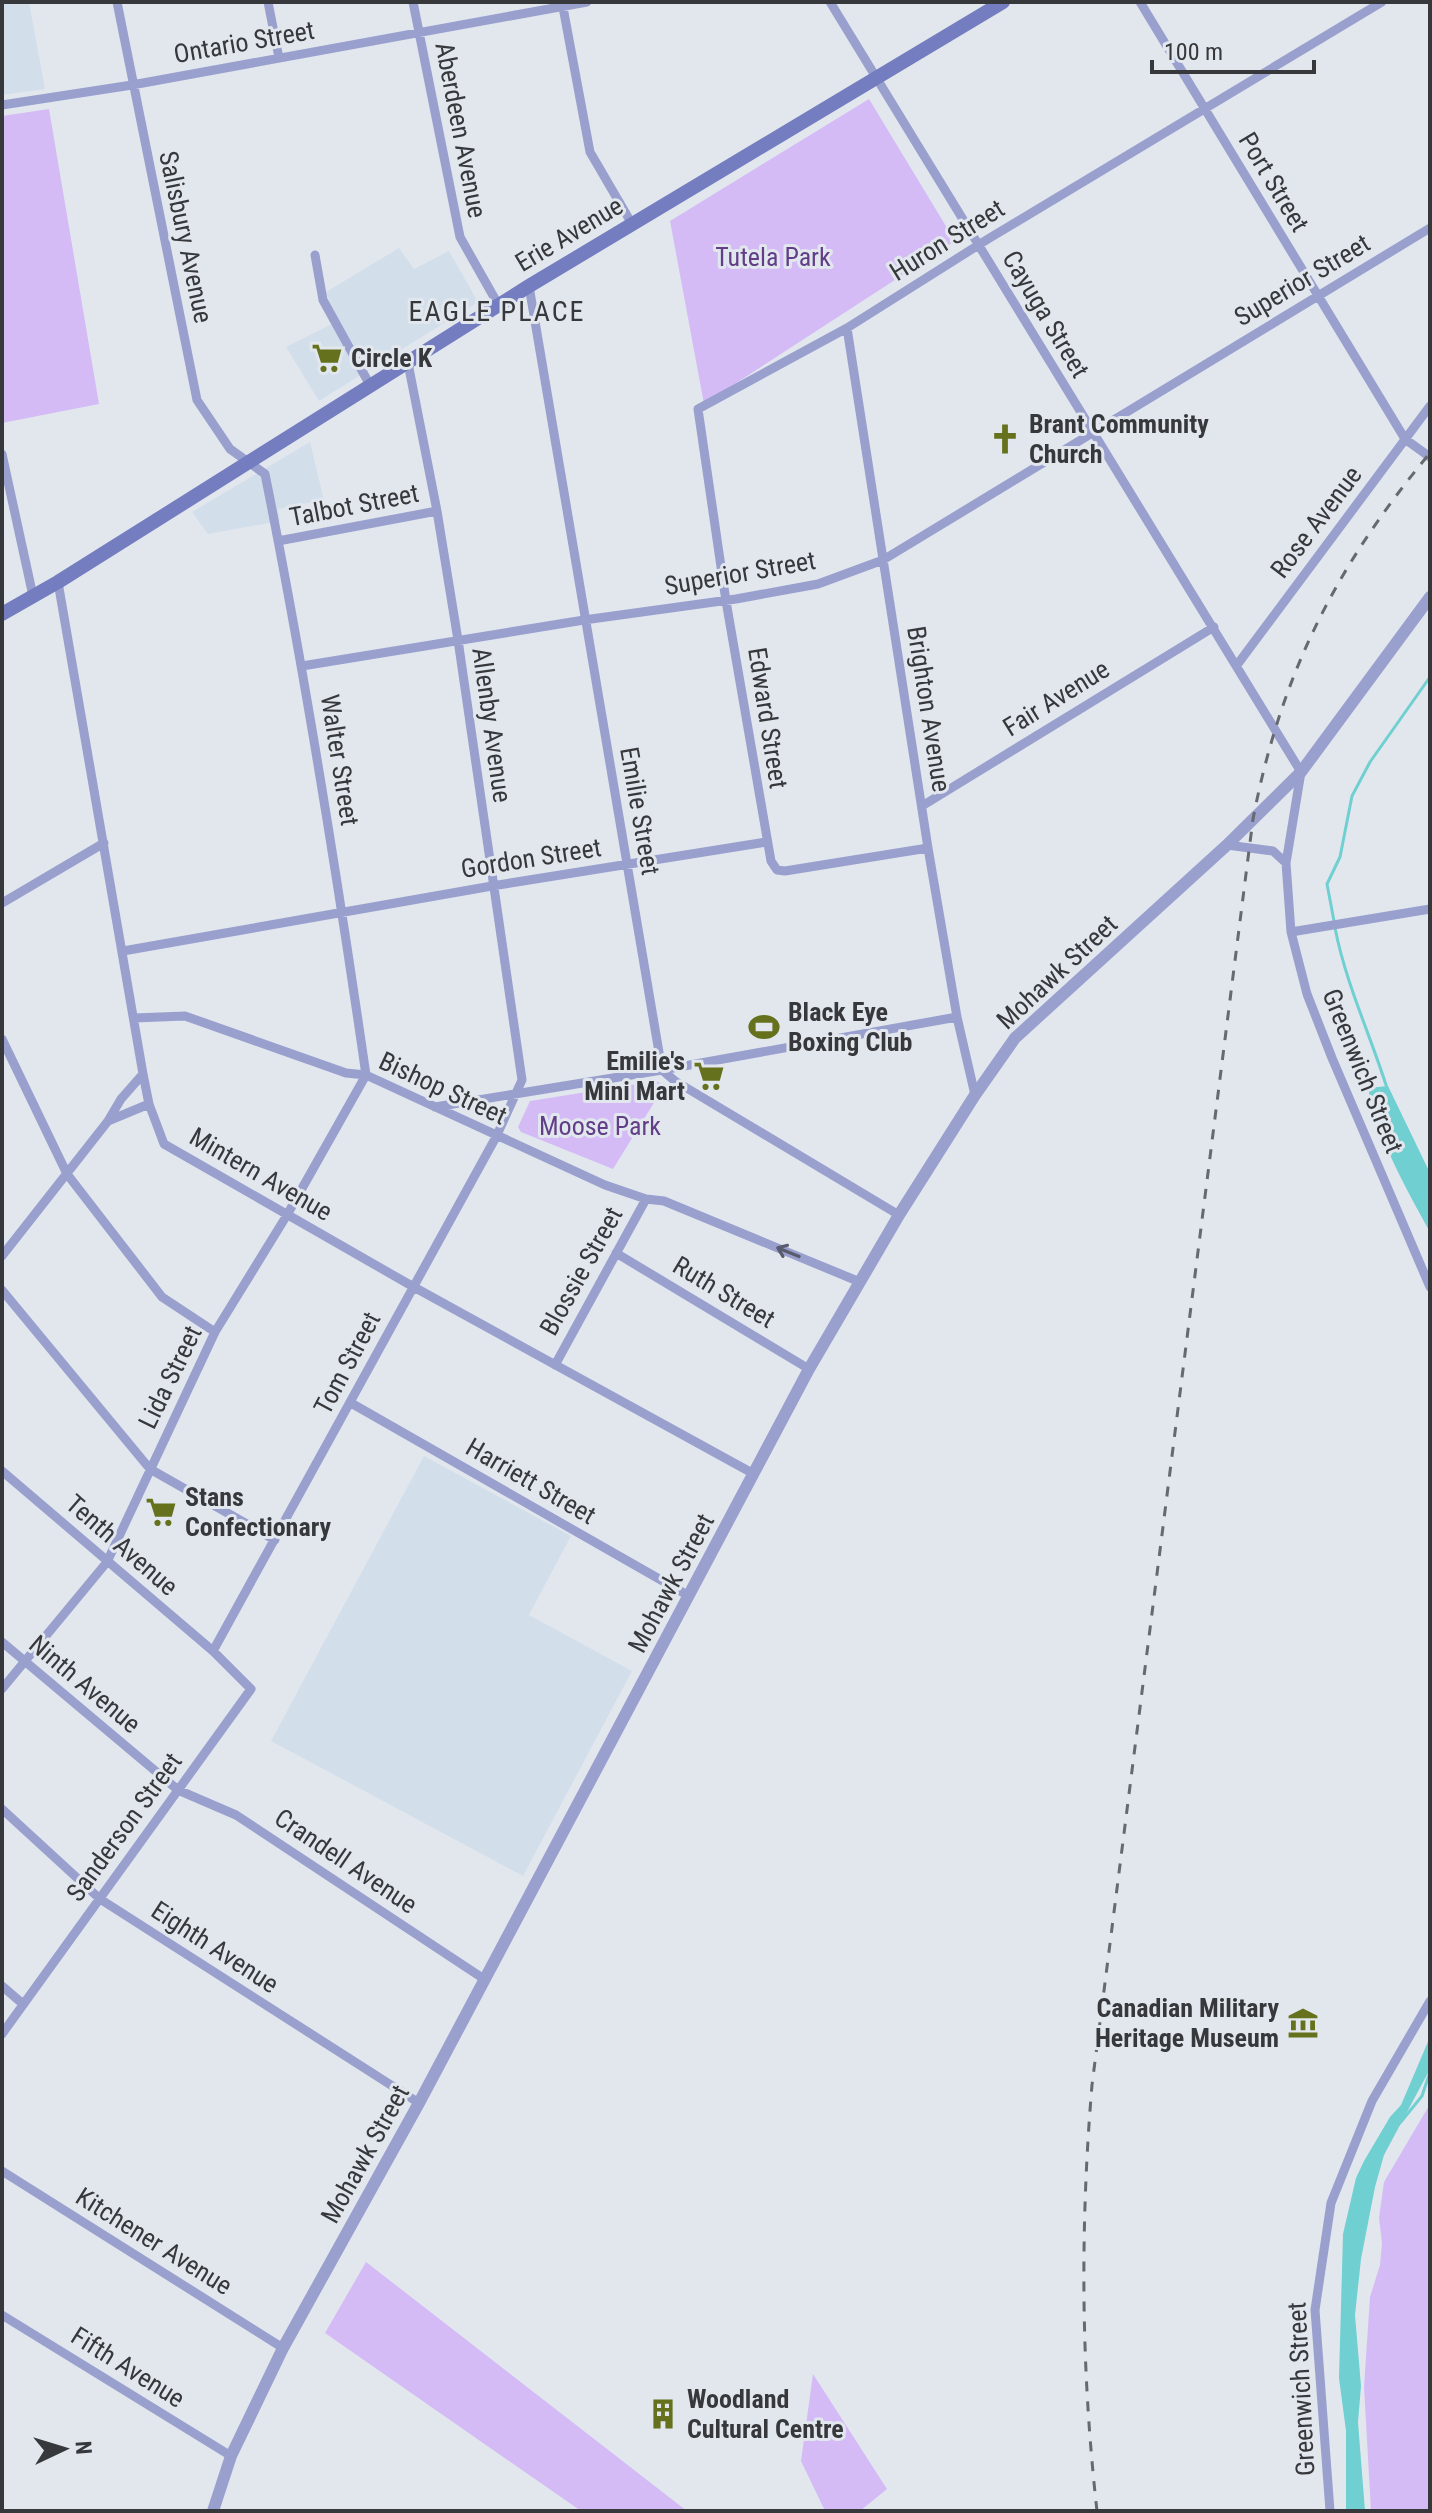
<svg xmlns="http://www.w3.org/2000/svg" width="1432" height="2513" viewBox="0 0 1432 2513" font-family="'Roboto Condensed',sans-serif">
<rect width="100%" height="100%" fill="#e2e7ee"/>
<!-- built -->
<path fill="#d3deeb" d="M2,2H29L45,89L2,95Z
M399,248L414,269L449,251L478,302L319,401L286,347L336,322L326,292Z
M310,442L324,500L278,509L280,521L208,534L192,512Z
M424,1456L571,1536L529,1615L632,1671L523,1876L271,1741Z"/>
<!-- green -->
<path fill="#d4bbf6" d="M869,99L955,241L704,404L670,221Z
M49,109L99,404L2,423V116Z
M656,1081L665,1085L613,1169L521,1132L518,1127L530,1101Z
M1430,2104V2511H1371L1364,2387L1370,2297L1380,2265L1382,2243L1379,2218L1384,2182Z
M366,2262L687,2511H581L325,2333Z
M813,2374L887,2489L860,2511H825L801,2461Z"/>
<!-- water -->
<path fill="#70cfd1" d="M1388,1086L1430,1173V1232C1406,1188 1377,1138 1368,1088Z
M1430,2037V2069L1384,2155L1375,2187L1361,2259L1355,2315L1361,2386L1358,2422L1365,2511H1346V2431L1339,2378L1343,2234L1356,2178L1364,2161L1390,2117L1401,2105Z"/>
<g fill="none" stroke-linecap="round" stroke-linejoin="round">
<!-- stream -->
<path stroke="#70cfd1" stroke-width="3" d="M1334,921L1327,884L1340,857L1352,796L1370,762L1430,677
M1335,928C1346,984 1370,1034 1387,1088
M1400,2123L1422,2096L1430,2072"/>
<!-- minor -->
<path stroke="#99a0ce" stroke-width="9" d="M117,2L197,400L230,449L265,474C305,673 337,874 366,1075
M268,2L279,58
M413,2L460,237L499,306
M562,2L590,152L632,224
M830,2L1301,772L1286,863L1291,932L1307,994L1332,1058L1430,1287
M1140,2L1405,439L1430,457
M2,105L132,85L587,2
M315,255L323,300L371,387
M529,286L662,1070L675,1081L899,1215
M847,328L928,848L957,1017L975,1095
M2,454L33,596
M278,541L437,511
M58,582L143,1074L149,1104L164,1144L412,1286L754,1474
M1237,665L1430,406
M302,666L584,620L736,599L818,584L883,560L1430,228
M922,806L1214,627
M1227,845L1273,851L1286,863
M928,848L785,871L777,870L771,861L726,601L698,409L847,328L988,239L1382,2
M2,903L104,843
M1291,932L1430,909
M123,951L492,886L766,842
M134,1018L185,1016L346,1073L366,1075L605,1185L646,1199L664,1201L860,1282
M2,1039L67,1174L162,1297L215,1332
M435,1107L662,1070L957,1017
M108,1121L149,1104
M616,1253L809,1369
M2,1256L108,1121L121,1099L143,1074
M2,1290L150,1469L275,1540
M555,1365L646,1199
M351,1403L689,1596
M2,1471L213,1651L251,1689L2,2034
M2,1642L178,1790L236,1815L484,1979
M213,1651L496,1137L522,1080L458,640L437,511L408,363
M2,1689L107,1562L215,1332L287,1215L366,1075
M2,1809L100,1899L419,2103
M2,1986L23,2004
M2,2171L283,2348
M2,2315L231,2456
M1330,2511L1315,2310L1331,2203L1372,2101L1430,2001"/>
<!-- tertiary -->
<path stroke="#99a0ce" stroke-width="12" d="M213,2511L231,2456L283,2348L419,2103L809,1369L899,1215L975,1095L1015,1038L1227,845L1301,772L1430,597"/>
<!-- secondary -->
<path stroke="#747dc0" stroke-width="14" d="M2,614L58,582L529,286L1003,2"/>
<!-- rail -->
<path stroke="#66696d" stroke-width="3" stroke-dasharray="10 10" stroke-linecap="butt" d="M1097,2511C1081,2369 1080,2228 1092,2085L1253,819C1281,674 1336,566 1430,453"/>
</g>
<!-- one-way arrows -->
<defs><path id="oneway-shaft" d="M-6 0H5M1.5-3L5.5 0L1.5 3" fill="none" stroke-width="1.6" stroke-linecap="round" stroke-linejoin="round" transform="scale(2)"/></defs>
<use stroke="#595c6e" href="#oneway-shaft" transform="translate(788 1252) rotate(-158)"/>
<!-- icons -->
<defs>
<g id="supermarket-bare" transform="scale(2.4)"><path d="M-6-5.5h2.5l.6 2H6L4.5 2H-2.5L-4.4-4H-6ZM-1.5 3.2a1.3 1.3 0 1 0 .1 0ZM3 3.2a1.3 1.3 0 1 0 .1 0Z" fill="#65711c" stroke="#e2e7ee" stroke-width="2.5" paint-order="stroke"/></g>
<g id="church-bare" transform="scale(2.4)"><path d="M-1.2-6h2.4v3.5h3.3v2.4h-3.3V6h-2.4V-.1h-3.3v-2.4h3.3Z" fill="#65711c" stroke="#e2e7ee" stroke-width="2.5" paint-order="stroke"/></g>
<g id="stadium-bare" transform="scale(2.4)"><path d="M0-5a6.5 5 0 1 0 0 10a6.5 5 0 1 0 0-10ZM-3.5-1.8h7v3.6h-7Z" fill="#65711c" stroke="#e2e7ee" stroke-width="2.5" paint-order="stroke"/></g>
<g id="museum-bare" transform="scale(2.4)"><path d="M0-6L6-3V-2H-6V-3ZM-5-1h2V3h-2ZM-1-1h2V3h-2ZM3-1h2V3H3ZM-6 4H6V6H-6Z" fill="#65711c" stroke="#e2e7ee" stroke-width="2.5" paint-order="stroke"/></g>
<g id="building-bare" transform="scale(2.4)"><path d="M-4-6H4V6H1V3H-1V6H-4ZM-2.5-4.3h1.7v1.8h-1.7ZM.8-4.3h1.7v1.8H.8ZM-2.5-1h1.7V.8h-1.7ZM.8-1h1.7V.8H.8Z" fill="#65711c" stroke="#e2e7ee" stroke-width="2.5" paint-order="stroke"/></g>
</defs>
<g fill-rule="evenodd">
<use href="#supermarket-bare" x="327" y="358"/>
<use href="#church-bare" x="1005" y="439"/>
<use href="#stadium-bare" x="764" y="1027"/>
<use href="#supermarket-bare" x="709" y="1076"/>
<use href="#supermarket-bare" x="161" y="1512"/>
<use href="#museum-bare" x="1303" y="2023"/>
<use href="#building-bare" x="663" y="2414"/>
</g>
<g text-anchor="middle" stroke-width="6" stroke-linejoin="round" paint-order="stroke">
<!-- street labels -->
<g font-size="26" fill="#36383b" stroke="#e2e7ee">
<text transform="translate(244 42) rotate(-10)" y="9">Ontario Street</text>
<text transform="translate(461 130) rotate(79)" y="9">Aberdeen Avenue</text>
<text transform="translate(1274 182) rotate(59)" y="9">Port Street</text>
<text transform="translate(569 234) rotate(-31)" y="9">Erie Avenue</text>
<text transform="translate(186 237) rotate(78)" y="9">Salisbury Avenue</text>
<text transform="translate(947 240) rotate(-32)" y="9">Huron Street</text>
<text transform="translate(1302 280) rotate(-31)" y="9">Superior Street</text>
<text transform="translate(1046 314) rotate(59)" y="9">Cayuga Street</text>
<text transform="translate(354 505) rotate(-11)" y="9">Talbot Street</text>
<text transform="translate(1316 522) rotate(-53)" y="9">Rose Avenue</text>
<text transform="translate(740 573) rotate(-10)" y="9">Superior Street</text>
<text transform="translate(1056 698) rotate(-32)" y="9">Fair Avenue</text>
<text transform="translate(929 709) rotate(81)" y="9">Brighton Avenue</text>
<text transform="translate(768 718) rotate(81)" y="9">Edward Street</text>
<text transform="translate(492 725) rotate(82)" y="9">Allenby Avenue</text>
<text transform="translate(340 760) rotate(81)" y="9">Walter Street</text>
<text transform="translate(640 811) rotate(80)" y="9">Emilie Street</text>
<text transform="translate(531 858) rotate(-9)" y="9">Gordon Street</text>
<text transform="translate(1057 972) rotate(-43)" y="9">Mohawk Street</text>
<text transform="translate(1363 1071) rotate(68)" y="9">Greenwich Street</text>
<text transform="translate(443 1088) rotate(25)" y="9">Bishop Street</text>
<text transform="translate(261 1174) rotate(30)" y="9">Mintern Avenue</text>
<text transform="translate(581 1271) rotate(-61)" y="9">Blossie Street</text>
<text transform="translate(724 1292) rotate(31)" y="9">Ruth Street</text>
<text transform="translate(347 1363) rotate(-62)" y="9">Tom Street</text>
<text transform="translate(170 1377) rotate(-64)" y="9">Lida Street</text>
<text transform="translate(531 1481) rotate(30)" y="9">Harriett Street</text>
<text transform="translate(122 1545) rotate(41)" y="9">Tenth Avenue</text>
<text transform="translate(671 1583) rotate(-62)" y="9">Mohawk Street</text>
<text transform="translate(85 1684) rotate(40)" y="9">Ninth Avenue</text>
<text transform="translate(124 1827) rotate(-54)" y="9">Sanderson Street</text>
<text transform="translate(346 1861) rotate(34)" y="9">Crandell Avenue</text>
<text transform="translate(215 1947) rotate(33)" y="9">Eighth Avenue</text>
<text transform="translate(365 2154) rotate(-61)" y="9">Mohawk Street</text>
<text transform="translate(154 2241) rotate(32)" y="9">Kitchener Avenue</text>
<text transform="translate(128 2367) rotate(32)" y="9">Fifth Avenue</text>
<text transform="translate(1301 2389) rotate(-93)" y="9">Greenwich Street</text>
</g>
<!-- park labels -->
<g font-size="26" fill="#613e87" stroke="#e2e7ee">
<text x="773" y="266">Tutela Park</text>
<text x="600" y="1135">Moose Park</text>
</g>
<!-- poi labels -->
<g font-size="26" font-weight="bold" fill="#36383b" stroke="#e2e7ee" text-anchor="start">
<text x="351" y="367">Circle K</text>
<text x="1029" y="433">Brant Community<tspan x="1029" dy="30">Church</tspan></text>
<text x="788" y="1021">Black Eye<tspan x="788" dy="30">Boxing Club</tspan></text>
<text x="685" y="1070" text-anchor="end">Emilie's<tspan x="685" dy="30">Mini Mart</tspan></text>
<text x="185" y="1506">Stans<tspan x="185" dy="30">Confectionary</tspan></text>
<text x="1279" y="2017" text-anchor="end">Canadian Military<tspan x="1279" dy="30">Heritage Museum</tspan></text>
<text x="687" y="2408">Woodland<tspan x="687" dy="30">Cultural Centre</tspan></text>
</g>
<!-- neighbourhood labels -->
<g font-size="28" letter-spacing="2" fill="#36383b" stroke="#e2e7ee">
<text x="497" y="321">EAGLE PLACE</text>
</g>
</g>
<!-- border -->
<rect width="1432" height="2513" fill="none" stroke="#36383b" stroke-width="8"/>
<!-- north arrow -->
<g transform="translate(64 2449) rotate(86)" stroke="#e2e7ee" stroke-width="6" paint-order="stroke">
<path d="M0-6L14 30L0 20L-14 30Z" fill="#36383b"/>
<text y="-12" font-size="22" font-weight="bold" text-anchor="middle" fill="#36383b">N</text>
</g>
<!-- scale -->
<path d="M1152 60v12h162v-12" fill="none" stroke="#36383b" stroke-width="4"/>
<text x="1164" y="60" font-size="24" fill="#36383b" stroke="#e2e7ee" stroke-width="6" paint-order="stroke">100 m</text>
</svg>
